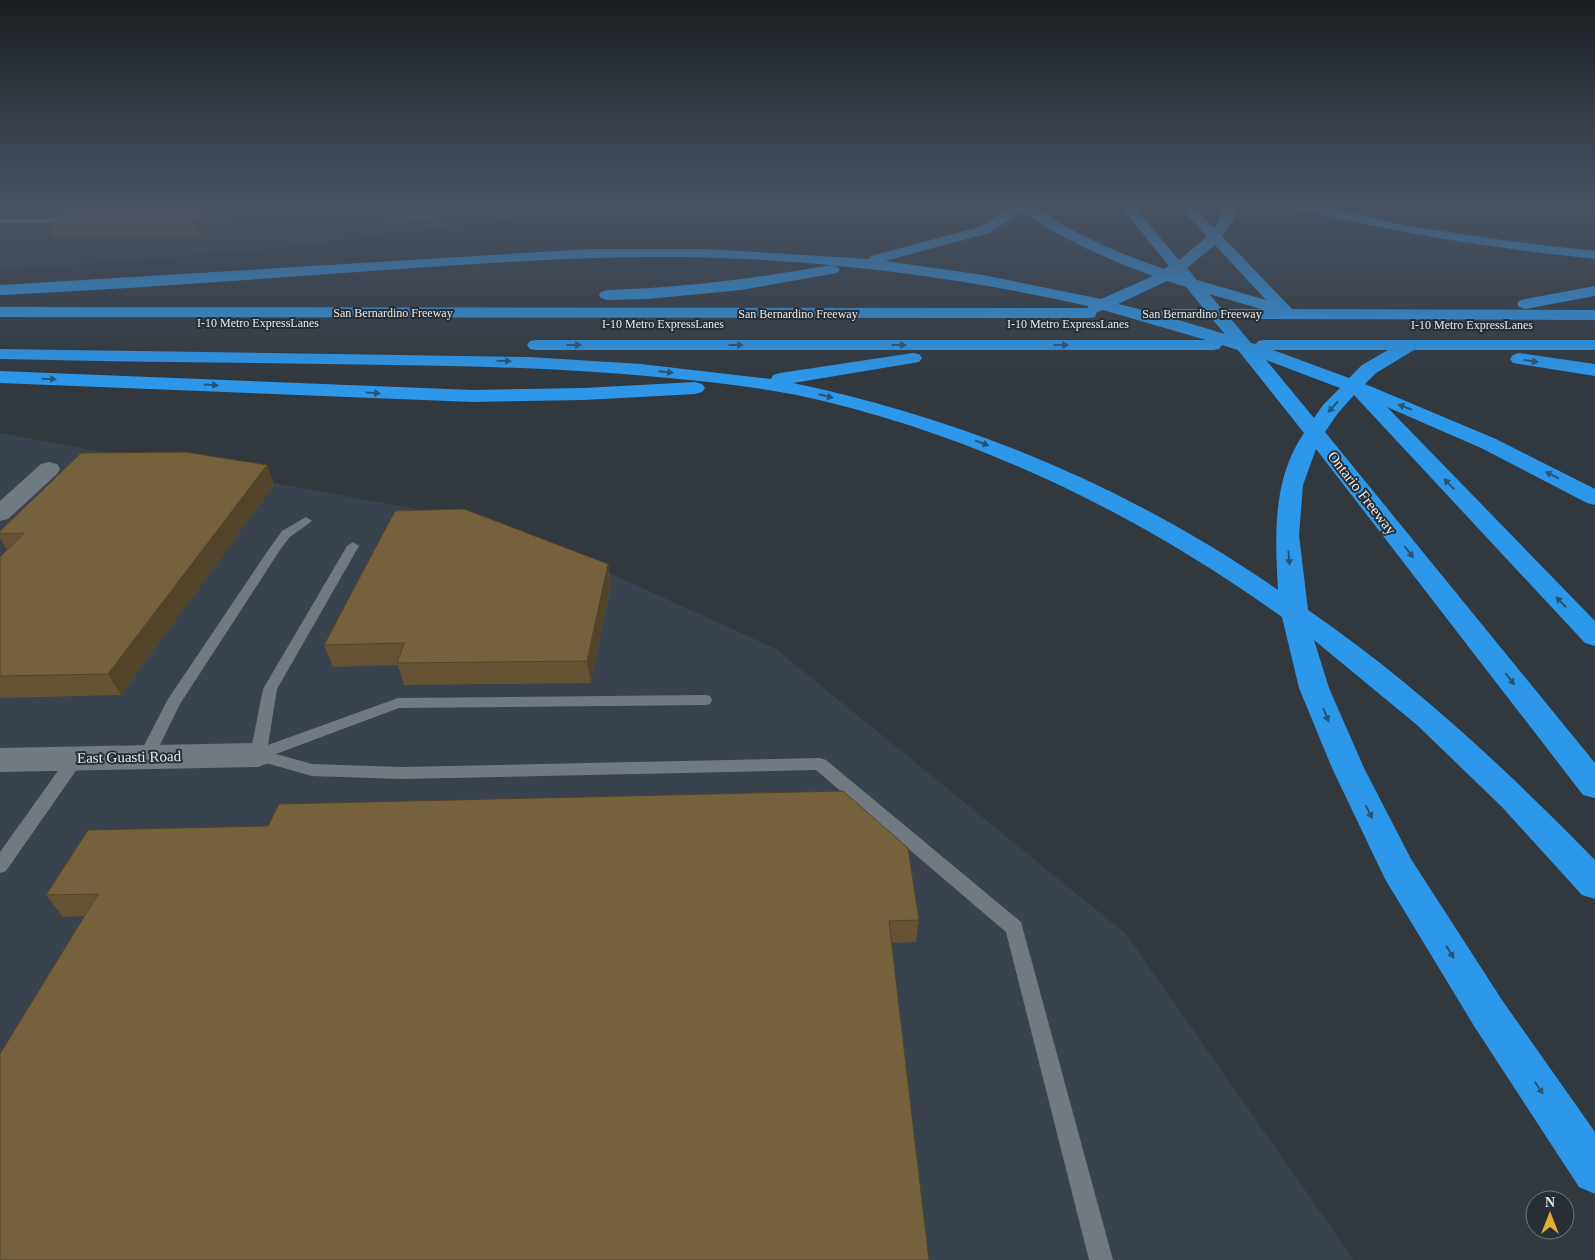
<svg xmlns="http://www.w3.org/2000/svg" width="1595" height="1260" viewBox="0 0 1595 1260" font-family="'Times New Roman',serif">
<rect width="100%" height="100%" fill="#31383e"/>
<!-- built -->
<path fill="#38434e" d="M0,203H619L507,220L256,250L0,271Z
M0,433L504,525L776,649L1126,934L1354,1260H0Z"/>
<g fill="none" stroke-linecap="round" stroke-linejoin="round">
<!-- lane -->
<path fill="#727a81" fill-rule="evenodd" d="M371,203H378L370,209H210L207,207L210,205H368Z
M75,206H96L99,208L96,210H76L53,223H0V219H52Z
M306,517L312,521L290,537L280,550L180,704L152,761L146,763L140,761L138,757L168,699L269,549L282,531Z
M353,542L359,546L277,689L268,745L398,698L705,695L710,696L712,700L710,704L705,705L399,708L276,754L312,764L401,767L820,758L826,760L1021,922L1113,1260H1089L1006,932L816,770L401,779L312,776L252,759L250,755L263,689L347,546Z
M76,752L82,754L84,758L82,762L6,871L0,873V852L70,754Z"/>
<!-- street -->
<path fill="#727a81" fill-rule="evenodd" d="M49,462L57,464L60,469L57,474L8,519L0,521V501L41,464Z"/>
<!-- secondary -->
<path fill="#727a81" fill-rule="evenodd" d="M258,743L269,747L274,755L269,763L258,767L0,772V748Z"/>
<!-- highway -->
<path fill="#2d97ea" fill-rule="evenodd" d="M1014,203H1034L1033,206C1073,234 1118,253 1164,269L1169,266L1118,203H1131L1179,260L1207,237L1177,203H1190L1214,228L1228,203H1240L1232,222L1222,236L1292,309L1595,310V320L1231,319L1251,343L1256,344L1258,341L1264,340H1595V350H1414L1376,373L1365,384L1496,439L1595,489V505L1587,503L1481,448L1387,407L1595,621V646L1585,643L1354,395L1338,413L1325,432L1595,763V798L1583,795L1316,449L1303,485L1299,535L1308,610C1413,682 1506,769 1595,860V899L1582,895L1502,807L1417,725L1314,640L1329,688L1364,768L1411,859L1502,1000L1595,1132V1194L1579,1187L1474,1026L1385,879L1332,768L1299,688L1282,617C1137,513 973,433 797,395C751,386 704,381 658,377C571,369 483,366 396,365C264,363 132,362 0,359V349L529,357L641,364L771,379L773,375L780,373L913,353L919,354L922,358L919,362L793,383C966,419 1133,489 1278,590C1275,535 1272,480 1304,433L1238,350L1222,345L1219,349L1213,350H536L530,349L527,345L530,341L536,340H1206L1103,310L1097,312L1095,317L1089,318L0,317V307L1088,308V306C950,275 810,258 669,257C574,256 479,264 384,270C256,279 128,289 0,295V285L590,249H707L869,259L871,256L979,227L1015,205ZM1023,212C1063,240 1107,259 1153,276L1101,299L983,275L885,261L989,233ZM1215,245L1266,300L1197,280L1187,268ZM1167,281L1186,287L1204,309H1167L1161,310L1159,314L1118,304ZM1209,294L1261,309H1222ZM1175,319H1212L1225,334ZM1273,350H1388L1362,365L1349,378ZM1266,360L1340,388L1323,405L1314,418Z
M1284,203C1322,202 1367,218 1405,225C1468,236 1531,244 1595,251V259C1491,248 1388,232 1286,206Z
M832,265L837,267L840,270L837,273L741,290L648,299L607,300L601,298L599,295L601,292L607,290C683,288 757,278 832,265Z
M1595,286V296L1525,309L1519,307L1517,304L1519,301L1525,299Z
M1519,353L1595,364V376L1513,363L1510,359L1513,355Z
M0,371L473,390L584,388L695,382L702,384L705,388L702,392L695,394L584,400L473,402L0,383Z"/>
</g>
<!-- wall -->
<path fill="#655334" d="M397,203H510L507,207H487L483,211H477L474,214H459L458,211H454L453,204H446L447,207L435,220L386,223L382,208Z
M231,216L199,238H55L48,224Z
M267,465L274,485L121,695L0,698V557L7,550L0,538V531Z
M608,564L611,584L591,683L404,685L398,665L333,667L324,645Z
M88,830L919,920L916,942L892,943L84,916L63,917L46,895Z"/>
<!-- shaded-wall -->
<path fill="#52442a" d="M225,203H226L231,216L199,238L193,224Z
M442,203H446L447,207L435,220L433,213Z
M472,203H475L477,211L474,214Z
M482,203H486L487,207L483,211Z
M267,465L274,485L121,695L108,674Z
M608,564L611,584L591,683L587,661Z"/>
<!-- building -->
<path fill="#75613c" stroke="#52442a" d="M87,203H225L193,224H48Z
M397,203H442L433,213L384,215L391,208H382L388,204H396Z
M185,452L267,465L108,674L0,676V557L24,533L0,534V531L81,453Z
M464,509L608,564L587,661L397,663L404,643L324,645L395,511Z
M843,791L908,848L919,920L889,921L929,1260H0V1054L98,894L46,895L88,830L268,826L279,804Z"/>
<!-- one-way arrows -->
<defs><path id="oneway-solid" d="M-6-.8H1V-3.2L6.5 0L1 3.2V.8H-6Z" transform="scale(1.25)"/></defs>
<g fill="#295374">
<use href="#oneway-solid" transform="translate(574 345)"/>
<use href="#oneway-solid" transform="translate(736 345)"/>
<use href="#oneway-solid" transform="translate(899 345)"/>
<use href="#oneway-solid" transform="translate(1061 345)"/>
<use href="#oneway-solid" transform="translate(504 361) rotate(1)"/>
<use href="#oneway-solid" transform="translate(1531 361) rotate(8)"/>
<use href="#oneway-solid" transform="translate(666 372) rotate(6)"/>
<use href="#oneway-solid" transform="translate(49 379) rotate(2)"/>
<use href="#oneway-solid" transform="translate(211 385) rotate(3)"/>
<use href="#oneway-solid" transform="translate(373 393) rotate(3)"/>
<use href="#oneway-solid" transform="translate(826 396) rotate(14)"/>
<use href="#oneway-solid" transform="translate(1333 407) rotate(132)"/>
<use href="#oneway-solid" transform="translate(1405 407) rotate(-158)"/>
<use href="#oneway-solid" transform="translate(982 443) rotate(21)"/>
<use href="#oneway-solid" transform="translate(1552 475) rotate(-154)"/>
<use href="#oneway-solid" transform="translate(1449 484) rotate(-134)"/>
<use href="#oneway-solid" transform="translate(1409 552) rotate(52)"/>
<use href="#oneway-solid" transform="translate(1289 558) rotate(85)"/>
<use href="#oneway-solid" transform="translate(1561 602) rotate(-134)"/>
<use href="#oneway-solid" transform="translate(1510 679) rotate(52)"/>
<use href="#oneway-solid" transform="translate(1326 715) rotate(68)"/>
<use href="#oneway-solid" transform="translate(1369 812) rotate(63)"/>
<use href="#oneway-solid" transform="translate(1450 952) rotate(58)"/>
<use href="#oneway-solid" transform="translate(1539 1088) rotate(56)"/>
</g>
<!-- sky -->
<linearGradient id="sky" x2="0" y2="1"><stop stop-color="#1b1f22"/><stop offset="0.54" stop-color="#485363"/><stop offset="1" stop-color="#485363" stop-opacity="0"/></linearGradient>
<rect width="1595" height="379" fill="url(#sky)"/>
<g text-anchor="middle" stroke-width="4" stroke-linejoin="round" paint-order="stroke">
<!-- far-street labels -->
<g font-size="12" fill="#e4e8ec" stroke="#272e34">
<text x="393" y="317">San Bernardino Freeway</text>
<text x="798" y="318">San Bernardino Freeway</text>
<text x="1202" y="318">San Bernardino Freeway</text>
<text x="258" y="327">I-10 Metro ExpressLanes</text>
<text x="663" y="328">I-10 Metro ExpressLanes</text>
<text x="1068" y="328">I-10 Metro ExpressLanes</text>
<text x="1472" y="329">I-10 Metro ExpressLanes</text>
</g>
<!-- street labels -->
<g font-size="15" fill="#e4e8ec" stroke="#272e34">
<text transform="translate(1362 493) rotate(52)" y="5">Ontario Freeway</text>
<text transform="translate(129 757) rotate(-1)" y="5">East Guasti Road</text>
</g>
</g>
<!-- north arrow -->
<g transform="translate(1550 1215)"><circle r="24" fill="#272e34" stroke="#73787e"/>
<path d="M0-4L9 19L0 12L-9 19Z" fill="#e4ad35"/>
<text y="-8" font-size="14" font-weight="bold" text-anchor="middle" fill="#e4e8ec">N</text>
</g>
</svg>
